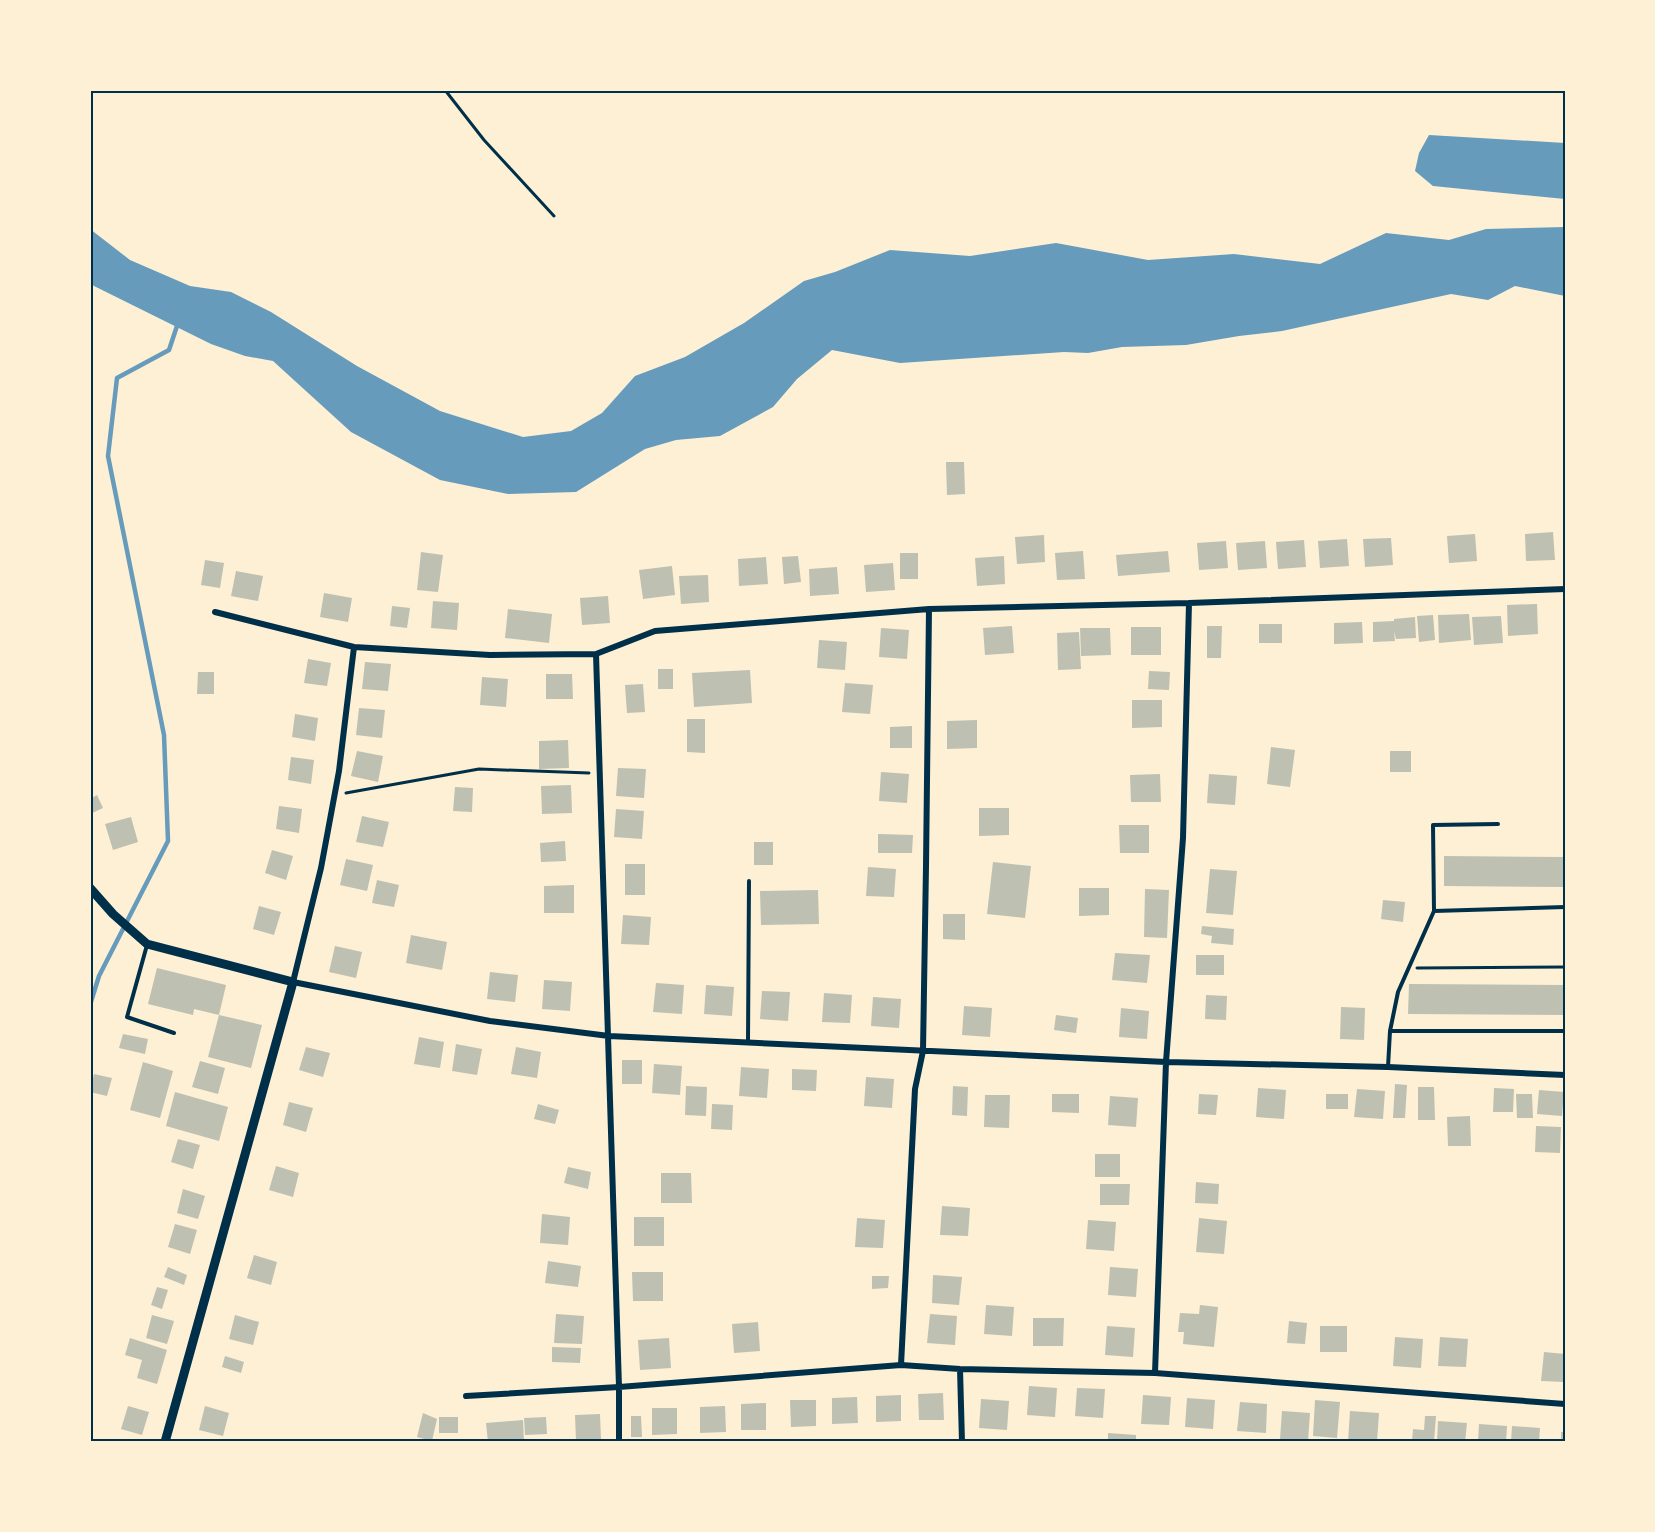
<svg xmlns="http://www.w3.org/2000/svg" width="1655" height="1532" viewBox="0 0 1655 1532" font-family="Raleway,sans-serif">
<rect width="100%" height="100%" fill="#fdf0d5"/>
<!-- water -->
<path fill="#669bbc" d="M1429,135L1565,143V199L1433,186L1415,171L1419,153Z
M1565,227V296L1515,286L1488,300L1451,294L1282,331L1239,336L1186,345L1122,347L1088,353L1064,352L900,363L832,350L797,379L773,407L720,436L676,440L645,449L576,492L508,494L440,480L351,432L273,361L245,356L211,344L94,286L90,283V229L130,260L190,286L231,292L271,312L357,366L440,411L523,437L571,431L602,413L635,376L685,357L744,323L804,281L835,272L890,250L970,256L1056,243L1148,260L1234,254L1320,264L1386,233L1449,240L1486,229Z"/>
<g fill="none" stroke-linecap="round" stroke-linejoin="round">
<!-- stream -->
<path stroke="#669bbc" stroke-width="4.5" d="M90,1005L99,976L168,841L164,735L108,456L117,378L169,350L178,323"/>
</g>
<!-- building -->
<path fill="#bec0b2" d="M946,462H964L965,494L947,495Z
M1553,532L1555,560L1526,561L1525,534Z
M1475,534L1477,561L1449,563L1447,536Z
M1044,535L1045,562L1017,564L1015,537Z
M1391,538L1393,565L1365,567L1363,539Z
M1347,539L1349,566L1320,568L1318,541Z
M1304,540L1306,567L1278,569L1276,542Z
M1226,541L1228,568L1199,570L1197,543Z
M1265,541L1267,568L1238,570L1236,543Z
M1083,551L1085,579L1057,580L1055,553Z
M1168,551L1170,572L1118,576L1116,555Z
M421,552L443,555L438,592L417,590Z
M900,553H918V579H900Z
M798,556L801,582L784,584L782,557Z
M1004,556L1005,584L977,586L975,558Z
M766,557L768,584L739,586L738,559Z
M205,560L224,563L220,588L201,585Z
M893,563L895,590L866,592L864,565Z
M672,566L675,595L643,599L639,570Z
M837,567L839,594L810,596L809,569Z
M236,571L263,576L258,601L231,596Z
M708,575L709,602L681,604L679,576Z
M324,593L352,598L348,622L320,617Z
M608,596L610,623L582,625L580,598Z
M433,601L459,603L457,630L431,628Z
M1537,604L1538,634L1508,636L1507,605Z
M392,606L410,608L407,628L390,626Z
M508,609L552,614L549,643L505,638Z
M1469,614L1471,640L1439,643L1438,615Z
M1433,615L1435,640L1419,642L1417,616Z
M1501,616L1503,643L1474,645L1472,617Z
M1415,617L1416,638L1396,639L1394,631L1395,641L1373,642V622L1394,621V619Z
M1362,622L1363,643L1334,644V623Z
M1259,624H1282V643H1259Z
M1012,626L1014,653L985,655L983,628Z
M1207,626H1222L1221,658H1207Z
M1131,627H1161V655H1131Z
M881,628L909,630L907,659L879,657Z
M1080,628H1110L1111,655L1081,656Z
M1079,632L1081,669L1058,670L1057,633Z
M819,640L847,642L845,670L817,668Z
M308,659L331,663L327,686L304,683Z
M365,662L391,664L388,691L362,689Z
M658,669H673V689H658Z
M750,670L752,703L694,707L692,673Z
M1149,671L1170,672L1169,690L1148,689Z
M198,672H214V694H197Z
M546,674H572L573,699H546Z
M482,677L508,679L506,707L480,705Z
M845,683L873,685L870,714L842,712Z
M643,684L645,712L627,713L625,685Z
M1132,700H1162V727L1132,728Z
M359,708L385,710L382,738L356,735Z
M295,714L318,718L315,741L292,737Z
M687,719H705V753L687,752Z
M977,720V748L947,749V721Z
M912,726V748H890V727Z
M568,740L569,768L539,769V741Z
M1271,747L1295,750L1290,787L1267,784Z
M357,751L383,756L378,782L351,776Z
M1390,751H1411V772H1390Z
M291,757L314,760L311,784L288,780Z
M618,768L646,769L644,798L616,796Z
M881,772L909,774L907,803L879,801Z
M1160,774L1161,802H1131L1130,775Z
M1209,774L1237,776L1235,805L1207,803Z
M571,785L572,813L542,814L541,786Z
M455,787L473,788L472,812L453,811Z
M97,795L103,808L90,814V799Z
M279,806L302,809L299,833L276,829Z
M979,808H1009V835L979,836Z
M616,809L644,811L642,839L614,837Z
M362,816L389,822L383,847L356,842Z
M131,817L138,842L113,850L105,824Z
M1119,825H1149V853H1120Z
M878,834L913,835L912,853H878Z
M565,841L566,861L541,862L540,843Z
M754,842H773V865H754Z
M272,850L293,856L286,880L265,873Z
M1444,856L1565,857V887L1444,886Z
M346,859L373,865L367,891L340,885Z
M993,862L1031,866L1025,918L987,914Z
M625,864H645V895H625Z
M868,867L896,869L894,897L866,896Z
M1210,869L1237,871L1233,915L1206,913Z
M377,880L399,885L394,907L372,903Z
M574,885V913H544V886Z
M1079,888H1109V915L1079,916Z
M1145,889L1169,890L1167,938L1144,937Z
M818,890L819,924L761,925L760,891Z
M1383,900L1405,902L1403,922L1381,919Z
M259,906L281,912L274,935L253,929Z
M943,914H965V940L943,939Z
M623,915L651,917L649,945L621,944Z
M1202,926L1234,929L1233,945L1211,943L1212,936L1201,934Z
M411,935L447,942L442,970L406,963Z
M335,946L362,952L356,978L329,972Z
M1115,953L1150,955L1147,983L1112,980Z
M1196,955H1224V975H1196Z
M157,968L226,985L219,1015L194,1009L193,1015L148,1004Z
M490,972L518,975L515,1002L487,999Z
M544,980L572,982L570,1011L542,1009Z
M656,983L684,985L682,1014L653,1012Z
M1409,984L1565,985V1015L1408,1014Z
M706,985L734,987L732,1016L704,1014Z
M762,991L790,992L788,1021L760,1019Z
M824,993L852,995L850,1023L822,1022Z
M1206,995L1227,996L1226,1020L1205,1019Z
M873,997L901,999L899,1028L871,1026Z
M964,1006L992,1008L990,1037L962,1035Z
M1341,1007L1365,1008L1364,1040L1340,1039Z
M1121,1008L1149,1011L1147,1039L1119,1037Z
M219,1015L262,1025L251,1068L208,1057Z
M1056,1015L1078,1018L1076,1033L1054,1030Z
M123,1034L148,1039L145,1054L119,1048Z
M419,1037L444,1042L440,1068L414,1064Z
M456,1044L482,1049L477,1075L452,1071Z
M306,1047L330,1053L323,1077L299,1070Z
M516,1047L541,1052L537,1078L511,1074Z
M622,1060H642V1084H622Z
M200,1061L225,1068L218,1094L192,1087Z
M143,1062L173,1071L160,1118L130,1110Z
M654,1064L682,1066L680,1095L652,1093Z
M741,1067L769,1069L767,1098L739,1096Z
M792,1069L817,1070L816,1091L792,1090Z
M94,1074L112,1078L107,1096L90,1092Z
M866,1077L894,1079L892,1108L864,1106Z
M1395,1084L1407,1085L1405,1118H1393Z
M686,1086L707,1087L706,1116L685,1115Z
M953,1086L968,1087L967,1116L952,1115Z
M1418,1087H1434L1435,1120H1418Z
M1258,1088L1286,1090L1284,1119L1256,1117Z
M1494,1088L1514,1089L1513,1112H1493Z
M1357,1089L1385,1091L1383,1119L1354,1117Z
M1539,1090L1564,1092L1562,1116L1537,1114Z
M175,1092L228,1107L219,1141L166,1126Z
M1052,1094H1079V1113L1052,1112Z
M1199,1094L1218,1095L1216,1115L1198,1114Z
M1326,1094H1348V1109H1326Z
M1516,1094H1532L1533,1118H1517Z
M985,1095H1010L1009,1128L984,1127Z
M1110,1096L1138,1098L1136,1127L1108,1125Z
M289,1102L313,1108L306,1132L283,1125Z
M538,1104L559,1110L555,1124L534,1119Z
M712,1104L733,1105L732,1130L711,1129Z
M1470,1116L1471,1146H1448L1447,1117Z
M1536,1126L1561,1127L1560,1153L1535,1152Z
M178,1139L200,1145L193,1169L171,1162Z
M1095,1154H1120V1177H1095Z
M276,1166L299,1173L293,1197L269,1190Z
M568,1167L591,1172L588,1189L564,1183Z
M661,1173H691L692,1203H661Z
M1196,1182L1219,1184L1218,1204L1195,1203Z
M1100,1184H1130L1129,1205H1100Z
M183,1189L205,1196L198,1219L177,1213Z
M942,1206L970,1208L968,1236L940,1235Z
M542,1214L570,1217L568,1245L540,1243Z
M634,1217H664V1246H634Z
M857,1218L885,1220L883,1248L855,1247Z
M1199,1218L1227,1221L1224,1254L1196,1252Z
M1088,1220L1116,1222L1114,1251L1086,1249Z
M175,1224L197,1230L190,1254L168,1247Z
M254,1255L277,1262L271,1285L247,1278Z
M548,1261L581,1266L578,1287L545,1283Z
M168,1267L187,1275L184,1285L164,1277Z
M1110,1267L1138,1269L1136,1297L1108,1295Z
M632,1272H663V1301H633Z
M933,1275L962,1277L959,1305L932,1303Z
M872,1276H889L888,1288L872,1289Z
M157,1287L168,1290L162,1309L151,1305Z
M986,1305L1014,1307L1012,1336L984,1334Z
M1200,1305L1218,1307L1214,1347L1183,1344L1184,1332H1178L1180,1313L1199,1314Z
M556,1314L584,1316L582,1344L554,1343Z
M930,1314L957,1316L955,1345L927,1343Z
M152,1315L174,1321L167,1344L146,1338Z
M235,1315L259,1322L253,1345L229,1339Z
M1033,1318H1064L1063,1346H1033Z
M1289,1321L1307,1323L1305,1344L1287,1343Z
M758,1322L760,1351L734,1353L732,1324Z
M1107,1326L1135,1328L1133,1357L1105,1355Z
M1320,1326H1347V1352H1320Z
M1395,1337L1423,1339L1421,1368L1393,1366Z
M1440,1337L1468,1339L1466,1367L1438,1366Z
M130,1338L167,1350L157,1384L137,1378L142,1360L125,1355Z
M669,1338L671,1368L640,1370L638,1340Z
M552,1347L581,1348L580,1363L552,1362Z
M1544,1352L1565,1354V1382L1541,1381Z
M225,1356L244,1362L241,1373L222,1367Z
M1029,1386L1057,1388L1055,1417L1027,1415Z
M1077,1388L1105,1389L1103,1418L1075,1416Z
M943,1393L944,1420H919L918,1394Z
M901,1395V1421L876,1422V1396Z
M1143,1395L1171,1397L1169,1425L1141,1424Z
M857,1397L858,1423L832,1424V1398Z
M1187,1398L1215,1400L1213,1429L1185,1427Z
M981,1399L1009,1401L1007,1430L979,1428Z
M790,1400H816V1426L791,1427Z
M1315,1400L1340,1402L1337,1438L1313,1436Z
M1240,1402L1267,1404L1266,1433L1237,1431Z
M766,1403V1430H741V1404Z
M128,1406L149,1412L142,1435L121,1429Z
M205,1406L229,1413L223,1436L199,1430Z
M725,1406L726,1432L700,1433V1407Z
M652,1408H677V1434L652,1435Z
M1282,1411L1310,1413L1308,1441L1280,1439Z
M1350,1411L1379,1413L1377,1442H1348Z
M423,1413L437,1419L432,1441L417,1437Z
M600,1414L601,1440L576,1441L575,1415Z
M631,1416H641L642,1437H631Z
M1425,1416H1436L1434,1442H1412L1413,1429L1424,1430Z
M439,1417H458V1433H439Z
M546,1417L547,1434L525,1435L524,1418Z
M523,1420L524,1442H488L486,1423Z
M1438,1421L1467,1423L1465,1442H1437Z
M1479,1424L1507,1426L1506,1442H1478Z
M1512,1426L1540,1428L1539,1442H1511Z
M1561,1432H1565V1442H1561Z
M1108,1433L1136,1435V1442H1108Z"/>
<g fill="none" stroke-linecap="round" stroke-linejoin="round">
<!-- path -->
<path stroke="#003049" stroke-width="3" d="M445,90L484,140L554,216
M346,793L479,769L589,773
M1417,968L1565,967"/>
<!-- service -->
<path stroke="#003049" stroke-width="4" d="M1434,911L1433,825L1498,824
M147,945L127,1017L174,1033
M1390,1031H1565
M748,1042L749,881
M1388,1067L1390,1031L1398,992L1434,911L1565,907"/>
<!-- minor -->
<path stroke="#003049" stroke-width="6" d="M215,612L354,647L490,655L596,654L655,631L929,609L1189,603L1565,589
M354,647L339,771L321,868L293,982L490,1021L609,1036L1166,1062L1388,1067L1565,1075
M596,654L619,1387V1442
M901,1365L915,1089L923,1051L926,866L929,609
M960,1369L962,1442
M1155,1373L1166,1062L1183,838L1189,603
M466,1396L619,1387L901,1365L960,1369L1155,1373L1565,1404"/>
<!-- tertiary -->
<path stroke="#003049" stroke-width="9" d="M90,888L113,914L147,944L293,982L165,1442"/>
</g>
<!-- border -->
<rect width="1655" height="1532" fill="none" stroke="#fdf0d5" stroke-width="183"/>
<rect x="92" y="92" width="1472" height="1348" fill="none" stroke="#003049" stroke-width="2"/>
</svg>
